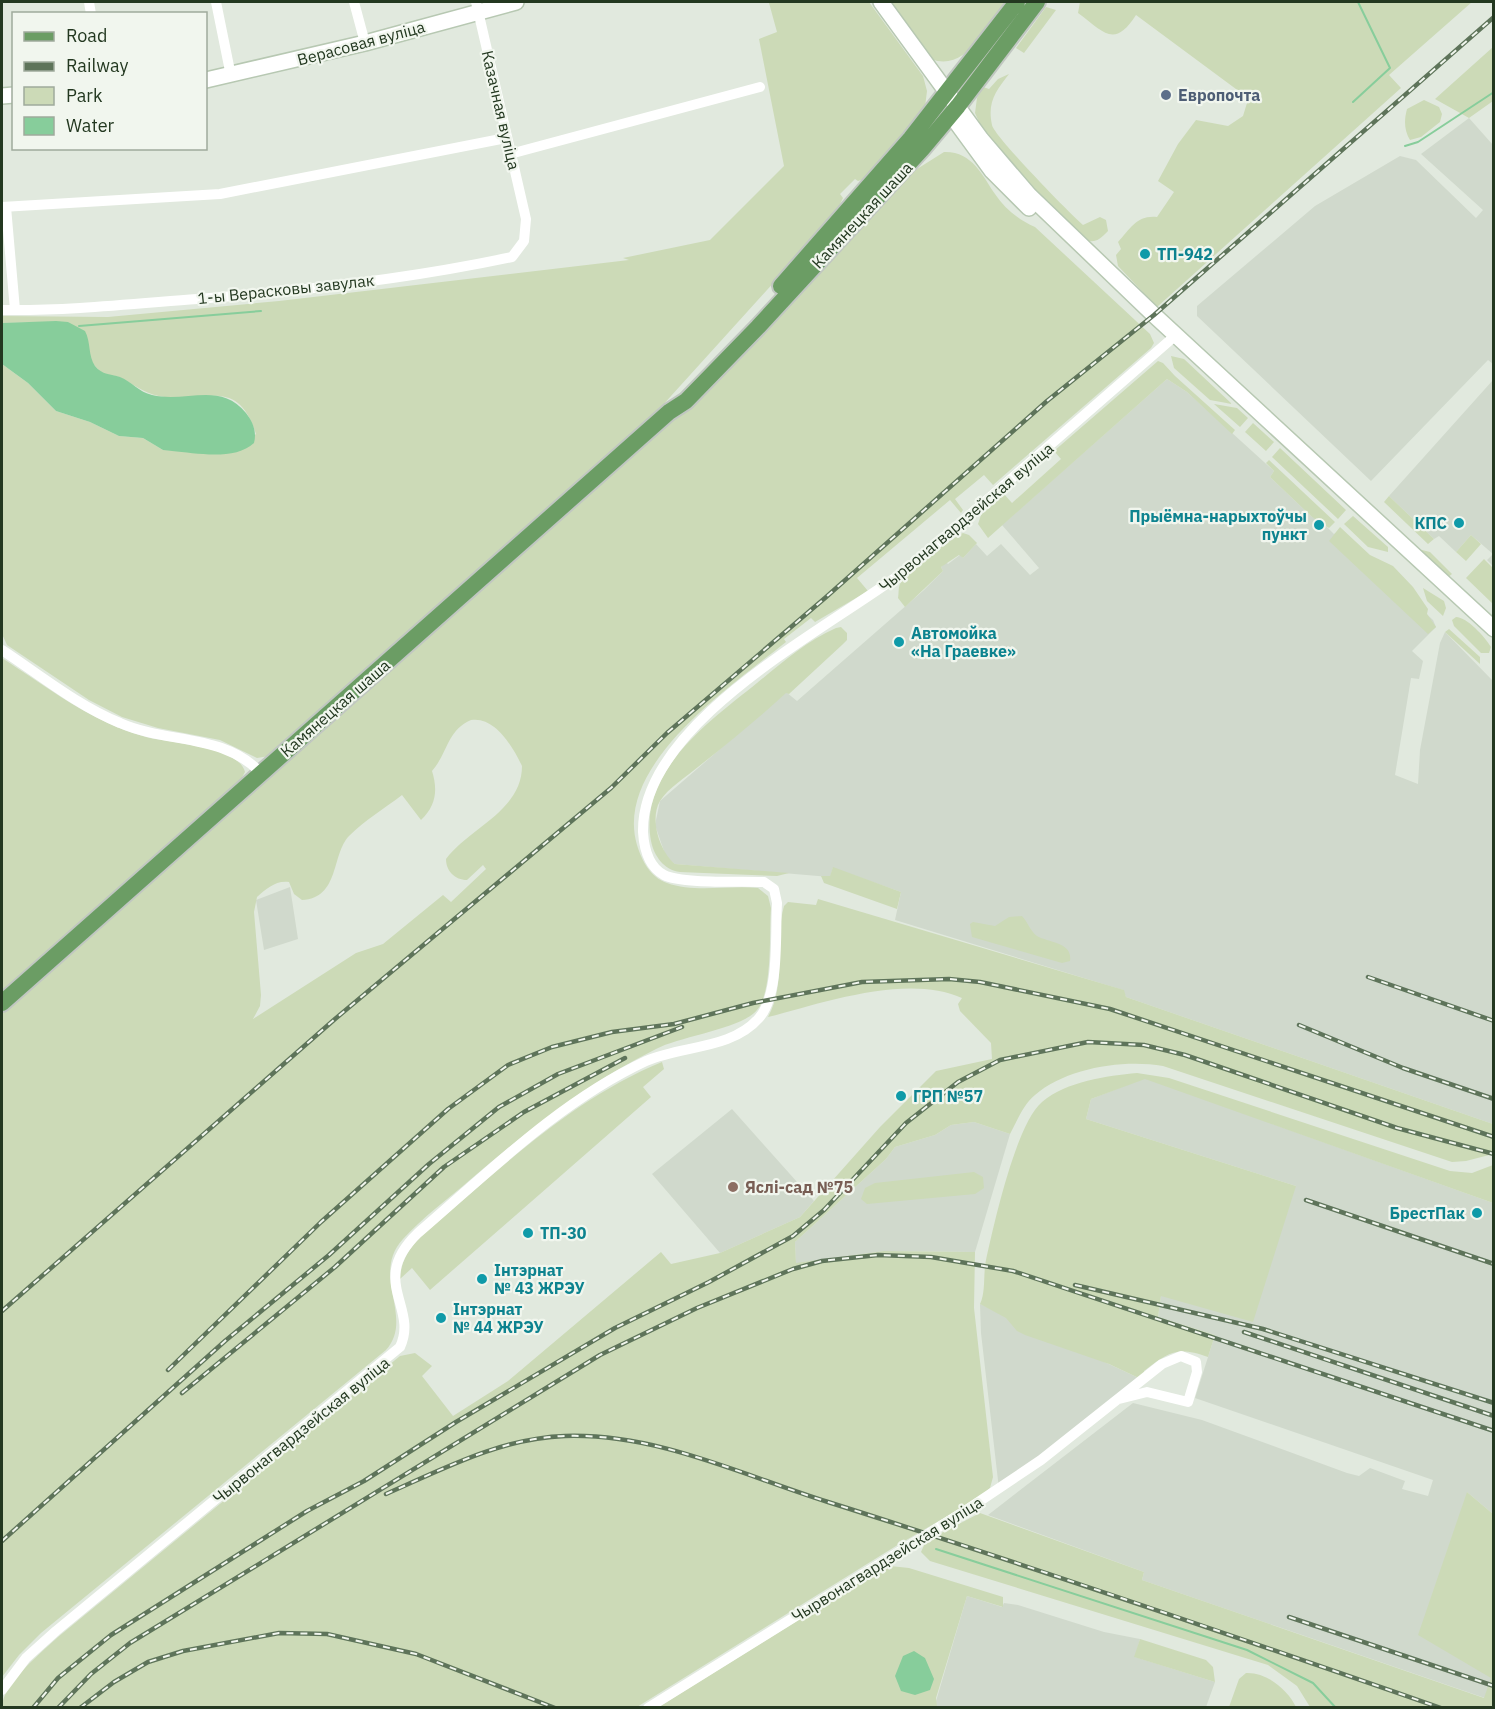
<svg xmlns="http://www.w3.org/2000/svg" width="1495" height="1709" viewBox="0 0 1495 1709" font-family="'IBM Plex Sans',sans-serif">
<rect width="100%" height="100%" fill="#e1e9de"/>
<!-- built -->
<path fill="#d0d9cc" d="M1469,118L1493,145V364L1488,360L1371,481L1197,316V306L1315,206L1400,156L1416,160L1476,218L1483,210L1421,154Z
M1167,379L1187,392L1274,471L1270,477L1312,517L1319,519L1334,534L1338,531L1433,620L1436,627L1412,651L1423,661L1419,679L1411,678L1395,775L1418,784L1420,750L1440,643L1445,632L1493,681V1124L1126,997L1123,990L895,920L901,892L833,868L830,877L675,864L666,857L655,825L660,801L786,692L797,701L924,590L943,571L941,567L946,562L948,564L960,555L963,558L976,544L987,556L1001,544L1030,575L1039,568L1002,525Z
M1493,380V566L1487,560L1493,554L1471,535L1456,552L1439,536L1434,539L1389,496Z
M290,887L298,939L264,950L256,900Z
M1145,1078L1493,1203V1514L1467,1492L1492,1678L1485,1698L1142,1580L1144,1572L988,1515L1133,1403L1202,1420L1347,1473L1359,1476L1370,1468L1405,1481L1402,1489L1428,1496L1433,1480L1195,1398L1215,1335L1158,1317L1161,1296L1296,1186L1086,1119L1091,1099Z
M732,1109L814,1201L800,1217L720,1253L652,1174Z
M974,1122L1010,1134L975,1252L884,1251L796,1264L795,1242L886,1159L895,1147L935,1135L951,1125Z
M980,1304L1143,1380L999,1489L981,1333Z
M967,1596L1002,1607L1004,1603L1018,1605L1104,1632L1140,1639L1135,1657L1215,1682L1206,1707L934,1708Z"/>
<!-- green -->
<path fill="#ccdab7" fill-rule="evenodd" d="M869,2L923,76L927,91L924,115L867,178L858,181L855,179L840,194L843,198L834,216L652,417L269,756L257,758L220,740L158,728L122,717L89,700L7,645L2,634V364L28,383L56,411L90,422L119,436L143,438L163,450L231,452L256,434C238,377 207,402 165,397C147,395 138,387 123,379C117,375 108,376 101,372C91,365 76,333 68,322L2,323V316L108,317L279,301L629,260L623,258L710,240L784,166L759,39L777,32L769,3Z
M888,2H1005C988,25 966,73 931,59Z
M1080,2H1472L1389,75L1401,88L1157,307L1118,266L1116,255L1121,249L1118,242C1131,228 1137,215 1157,217L1174,192L1158,181L1178,144L1196,120L1228,126L1243,116L1247,103L1240,92L1136,15C1114,49 1104,32 1078,13Z
M1046,7L1056,10L1024,53L1016,48Z
M1493,47V101L1469,118L1435,99Z
M1009,74C996,91 987,102 992,125C994,136 1070,214 1083,225L1100,217L1106,220L1108,231C1099,240 1094,245 1081,238L1023,182L984,133L975,113L977,98L983,87L989,89L998,79Z
M1424,100L1439,107L1442,114L1440,122L1421,137L1410,140C1404,130 1404,120 1407,109Z
M944,152C972,151 982,175 995,194C1005,209 1019,220 1035,227L1150,334L1154,343L1151,348L993,485L984,475L955,499L963,510L961,513L950,500L857,578L868,591L815,622L811,618L784,639L786,642C734,684 613,764 637,845C642,861 650,877 667,883C694,893 729,885 758,888L768,896L771,908C769,933 773,991 757,1010C741,1029 681,1036 656,1049C587,1083 529,1130 471,1179C448,1199 423,1217 403,1239C370,1275 415,1318 386,1350L41,1633L19,1655L2,1677V1013L682,411L917,169ZM471,720C495,716 513,747 522,766C522,811 469,828 446,859C446,871 455,880 467,880L483,865L486,869L451,902L443,895L383,944L356,953L253,1019L260,1006L261,995L254,912L257,897C266,889 276,880 289,882L294,894L302,900C340,898 331,855 349,836C364,821 385,808 402,795L421,820C436,806 438,790 432,771C448,753 447,730 471,720Z
M1171,356L1184,359L1232,404L1210,400L1174,368Z
M1158,361L1163,363L1175,376L1235,430L1232,434L1187,392L1167,379L988,538L978,524L981,515L1004,494L1012,503L1061,459L1054,451Z
M1214,404L1237,408L1248,418L1240,427Z
M1253,423L1274,442L1266,451L1245,432Z
M1280,448L1346,510L1338,519L1272,457Z
M1269,460L1335,522L1329,528L1312,517L1270,477L1274,471L1266,463Z
M1389,496L1434,539L1428,544L1384,502Z
M1353,516L1388,547V552L1368,547L1344,524Z
M1340,527L1370,555L1393,566L1413,587L1428,609L1427,614L1436,627L1428,634L1329,541Z
M963,533L969,535L977,543L963,558L959,555L941,567L943,571L905,607L898,598C899,593 898,589 900,584C907,571 949,540 963,533Z
M1471,535L1481,544L1466,561L1456,552Z
M1418,549L1430,552L1452,574L1447,578Z
M1484,559L1493,568V604L1466,578Z
M1423,588L1444,601L1446,608L1443,616L1427,601Z
M1456,617C1467,617 1485,637 1491,647L1489,653H1481L1454,626L1452,620Z
M836,628L841,627L847,633V640L842,645L789,694L786,693C758,719 728,743 698,767C686,777 668,788 660,801C649,819 660,852 675,864L789,873L777,876L680,872C664,870 654,856 651,841C638,771 711,720 757,683C782,663 806,641 836,628Z
M1449,629L1480,657V664L1445,632Z
M2,658C47,687 93,723 146,737C168,743 239,746 245,772L240,781L2,993Z
M833,867L901,892L897,909L824,883L821,876H830Z
M818,899L1124,990L1126,997L1493,1124V1154L1466,1161L1452,1162L1163,1066C1123,1059 1066,1068 1035,1095C1023,1105 1017,1121 1010,1134L974,1122L951,1125L935,1135L895,1147L886,1159L795,1242L796,1263L884,1251L975,1252L974,1308L993,1477L990,1488L980,1497L896,1546L637,1707L2,1708C1,1685 42,1652 58,1637L400,1356L415,1353L432,1366L422,1376L453,1416L508,1381L661,1252L671,1264L720,1253L800,1217L880,1127L936,1071L992,1059L991,1043L960,1011L958,1004L962,998C908,973 822,1003 768,1017C787,984 774,942 784,906L788,902L816,905Z
M1022,916C1028,922 1030,931 1037,936C1049,943 1073,942 1070,961L1062,963L972,937L970,924L973,922L995,926L1009,917Z
M662,1062L664,1069L643,1087L651,1097L430,1290L412,1268L400,1279C401,1261 408,1251 419,1238C495,1174 569,1100 662,1062Z
M1137,1073L1169,1078L1450,1171L1472,1173L1493,1165V1203L1145,1079L1091,1099L1086,1119L1296,1186L1253,1322L1161,1296L1158,1317L1215,1335L1208,1357C1177,1346 1169,1352 1144,1371L1143,1380L1109,1364L1025,1335L1017,1331L1006,1318L980,1304C986,1292 983,1273 986,1260C994,1224 1016,1124 1042,1102C1067,1081 1107,1076 1137,1073Z
M974,1172L983,1177L984,1188L975,1194L867,1204L861,1199L865,1188L875,1183Z
M1467,1492L1493,1514V1707H1310L1297,1686L1268,1665L930,1561L921,1552L926,1541L980,1513L1144,1572L1142,1580L1484,1698L1491,1678L1418,1635Z
M890,1566L909,1568L1003,1597V1607L967,1596L936,1698L937,1707L657,1708L874,1573Z
M1140,1639L1206,1660L1213,1667L1215,1682L1134,1657Z
M1246,1673C1267,1672 1288,1690 1296,1707H1229L1239,1679Z"/>
<!-- water -->
<path fill="#87cd9b" d="M56,321L68,322L85,331C91,342 88,356 95,366C102,375 111,374 120,377C132,382 139,392 152,395C187,403 220,381 246,413C253,422 257,432 254,443C235,461 196,453 172,451L163,450L143,438L119,436L90,422L56,411L28,383L2,364V323Z
M914,1651L925,1658L934,1679L930,1690L915,1695L901,1691L895,1676L903,1656Z"/>
<g fill="none" stroke-linecap="round" stroke-linejoin="round">
<!-- stream -->
<path stroke="#87cd9b" stroke-width="2" d="M1353,102L1390,68L1358,2
M1405,146L1418,142L1494,92
M79,326L261,311
M936,1549L1247,1650L1313,1683L1336,1708"/>
<!-- secondary casing -->
<g stroke="#b7c8b2" stroke-width="18">
<path id="secondary" d="M881,2L981,139L1029,195L1154,315L1494,629
M206,80L365,43L516,2
M2,96L14,95
M954,119L992,171L1029,208"/>
</g>
<!-- primary casing -->
<g stroke="#c1c7c1" stroke-width="20">
<path id="primary" d="M781,286L911,138L1017,2
M2,1003L669,412L686,401L758,327L922,149L958,106L1037,2"/>
</g>
<!-- street -->
<path stroke="#fff" stroke-width="10" d="M89,2L91,14
M216,2L231,76
M354,2L365,43
M510,154L760,87
M2,207L220,194L506,138
M6,207L15,310
M2,310C66,311 132,304 197,299C303,291 409,279 512,257L524,241L526,219L476,2
M2,650C40,675 78,706 120,723C168,744 223,733 261,773
M2,1690L26,1658L56,1631L400,1347C419,1307 368,1281 418,1233C489,1172 560,1101 646,1061C682,1045 731,1050 759,1018C780,994 775,934 777,903L774,889L764,882C742,881 681,884 664,875C649,867 644,848 643,832C641,721 832,627 910,567L1176,335
M648,1708L968,1509L1041,1460L1162,1364L1181,1356L1196,1362L1197,1372L1188,1402L1147,1392L1119,1399"/>
<!-- secondary -->
<use href="#secondary" stroke="#fff" stroke-width="15"/>
<!-- primary -->
<use href="#primary" stroke="#6b9d64" stroke-width="16"/>
<!-- rail casing -->
<g stroke="#5e745a" stroke-width="4.5">
<path id="rail" d="M1368,977L1494,1021
M1299,1025L1403,1068L1494,1099
M1306,1200L1494,1264
M1075,1285L1263,1329L1494,1403
M2,1311L335,1019L611,788L667,733L825,598L1047,401L1154,315L1494,17
M1244,1332L1494,1416
M168,1370L321,1222L448,1109L508,1065L552,1047L612,1032L674,1024L753,1003L862,982L949,979L980,982L1110,1009L1494,1137
M182,1393L335,1267L444,1167L524,1112L625,1058
M386,1494C443,1469 501,1438 565,1436C657,1433 742,1475 828,1502C1034,1567 1237,1637 1441,1708
M2,1541L225,1341L329,1255L429,1164L499,1107L558,1074L682,1027
M1289,1617L1494,1686
M33,1708L58,1678L111,1635L307,1511L364,1481L456,1422L615,1328L709,1282L793,1236L824,1210L906,1123L958,1082L1000,1060L1088,1042L1144,1045L1185,1055L1397,1128L1494,1154
M58,1708L91,1674L130,1643L600,1355L697,1308L793,1269L822,1261L878,1255L931,1257L1013,1271L1494,1431
M80,1708L114,1682L148,1662L183,1651L279,1633L327,1634L416,1654L555,1708"/>
</g>
<!-- rail -->
<use href="#rail" stroke="#f1f6ee" stroke-width="2" stroke-dasharray="7" stroke-linecap="butt"/>
</g>
<!-- markers -->
<circle fill="#5c6f8a" stroke="#f1f6ee" stroke-width="2" cx="1166" cy="95" r="6"/>
<g fill="#0f9aa8" stroke="#f1f6ee" stroke-width="2">
<circle cx="1145" cy="254" r="6"/>
<circle cx="1459" cy="523" r="6"/>
<circle cx="1319" cy="525" r="6"/>
<circle cx="899" cy="642" r="6"/>
<circle cx="901" cy="1096" r="6"/>
<circle cx="1477" cy="1213" r="6"/>
<circle cx="528" cy="1233" r="6"/>
<circle cx="482" cy="1279" r="6"/>
<circle cx="441" cy="1318" r="6"/>
</g>
<circle fill="#8d6e63" stroke="#f1f6ee" stroke-width="2" cx="733" cy="1187" r="6"/>
<g text-anchor="middle" stroke-width="4.5" stroke-linejoin="round" paint-order="stroke">
<!-- street labels -->
<g font-size="16" fill="#233820" stroke="#f1f6ee">
<text transform="translate(361 43) rotate(-15)" y="6">Верасовая вуліца</text>
<text transform="translate(501 110) rotate(77)" y="6">Казачная вуліца</text>
<text transform="translate(862 215) rotate(-47)" y="6">Камянецкая шаша</text>
<text transform="translate(286 289) rotate(-6)" y="6">1-ы Верасковы завулак</text>
<text transform="translate(966 517) rotate(-40)" y="6">Чырвонагвардзейская вуліца</text>
<text transform="translate(335 708) rotate(-41)" y="6">Камянецкая шаша</text>
<text transform="translate(301 1430) rotate(-39)" y="6">Чырвонагвардзейская вуліца</text>
<text transform="translate(887 1559) rotate(-32)" y="6">Чырвонагвардзейская вуліца</text>
</g>
<!-- service labels -->
<g font-size="16" font-weight="bold" fill="#4e5e75" stroke="#f1f6ee" text-anchor="start">
<text x="1178" y="101">Европочта</text>
</g>
<!-- culture labels -->
<g font-size="16" font-weight="bold" fill="#0d838f" stroke="#f1f6ee" text-anchor="start">
<text x="1157" y="260">ТП-942</text>
<text x="1307" y="522" text-anchor="end">Прыёмна-нарыхтоўчы<tspan x="1307" dy="18">пункт</tspan></text>
<text x="1447" y="529" text-anchor="end">КПС</text>
<text x="911" y="639">Автомойка<tspan x="911" dy="18">«На Граевке»</tspan></text>
<text x="913" y="1102">ГРП №57</text>
<text x="1465" y="1219" text-anchor="end">БрестПак</text>
<text x="540" y="1239">ТП-30</text>
<text x="494" y="1276">Інтэрнат<tspan x="494" dy="18">№ 43 ЖРЭУ</tspan></text>
<text x="453" y="1315">Інтэрнат<tspan x="453" dy="18">№ 44 ЖРЭУ</tspan></text>
</g>
<!-- education labels -->
<g font-size="16" font-weight="bold" fill="#785e54" stroke="#f1f6ee" text-anchor="start">
<text x="745" y="1193">Яслі-сад №75</text>
</g>
</g>
<!-- border -->
<rect width="1495" height="1709" fill="none" stroke="#233820" stroke-width="6"/>
<!-- legend -->
<rect x="12" y="12" width="195" height="138" fill="#f1f6ee" stroke="#9faa9c" stroke-width="1.5"/>
<rect x="24" y="32" width="30" height="9" fill="#6b9d64" stroke="#9faa9c" stroke-width="1.5"/>
<text x="66" y="42" font-size="18" fill="#233820">Road</text>
<rect x="24" y="62" width="30" height="9" fill="#5e745a" stroke="#9faa9c" stroke-width="1.5"/>
<text x="66" y="72" font-size="18" fill="#233820">Railway</text>
<rect x="24" y="87" width="30" height="18" fill="#ccdab7" stroke="#9faa9c" stroke-width="1.5"/>
<text x="66" y="102" font-size="18" fill="#233820">Park</text>
<rect x="24" y="117" width="30" height="18" fill="#87cd9b" stroke="#9faa9c" stroke-width="1.5"/>
<text x="66" y="132" font-size="18" fill="#233820">Water</text>
</svg>
